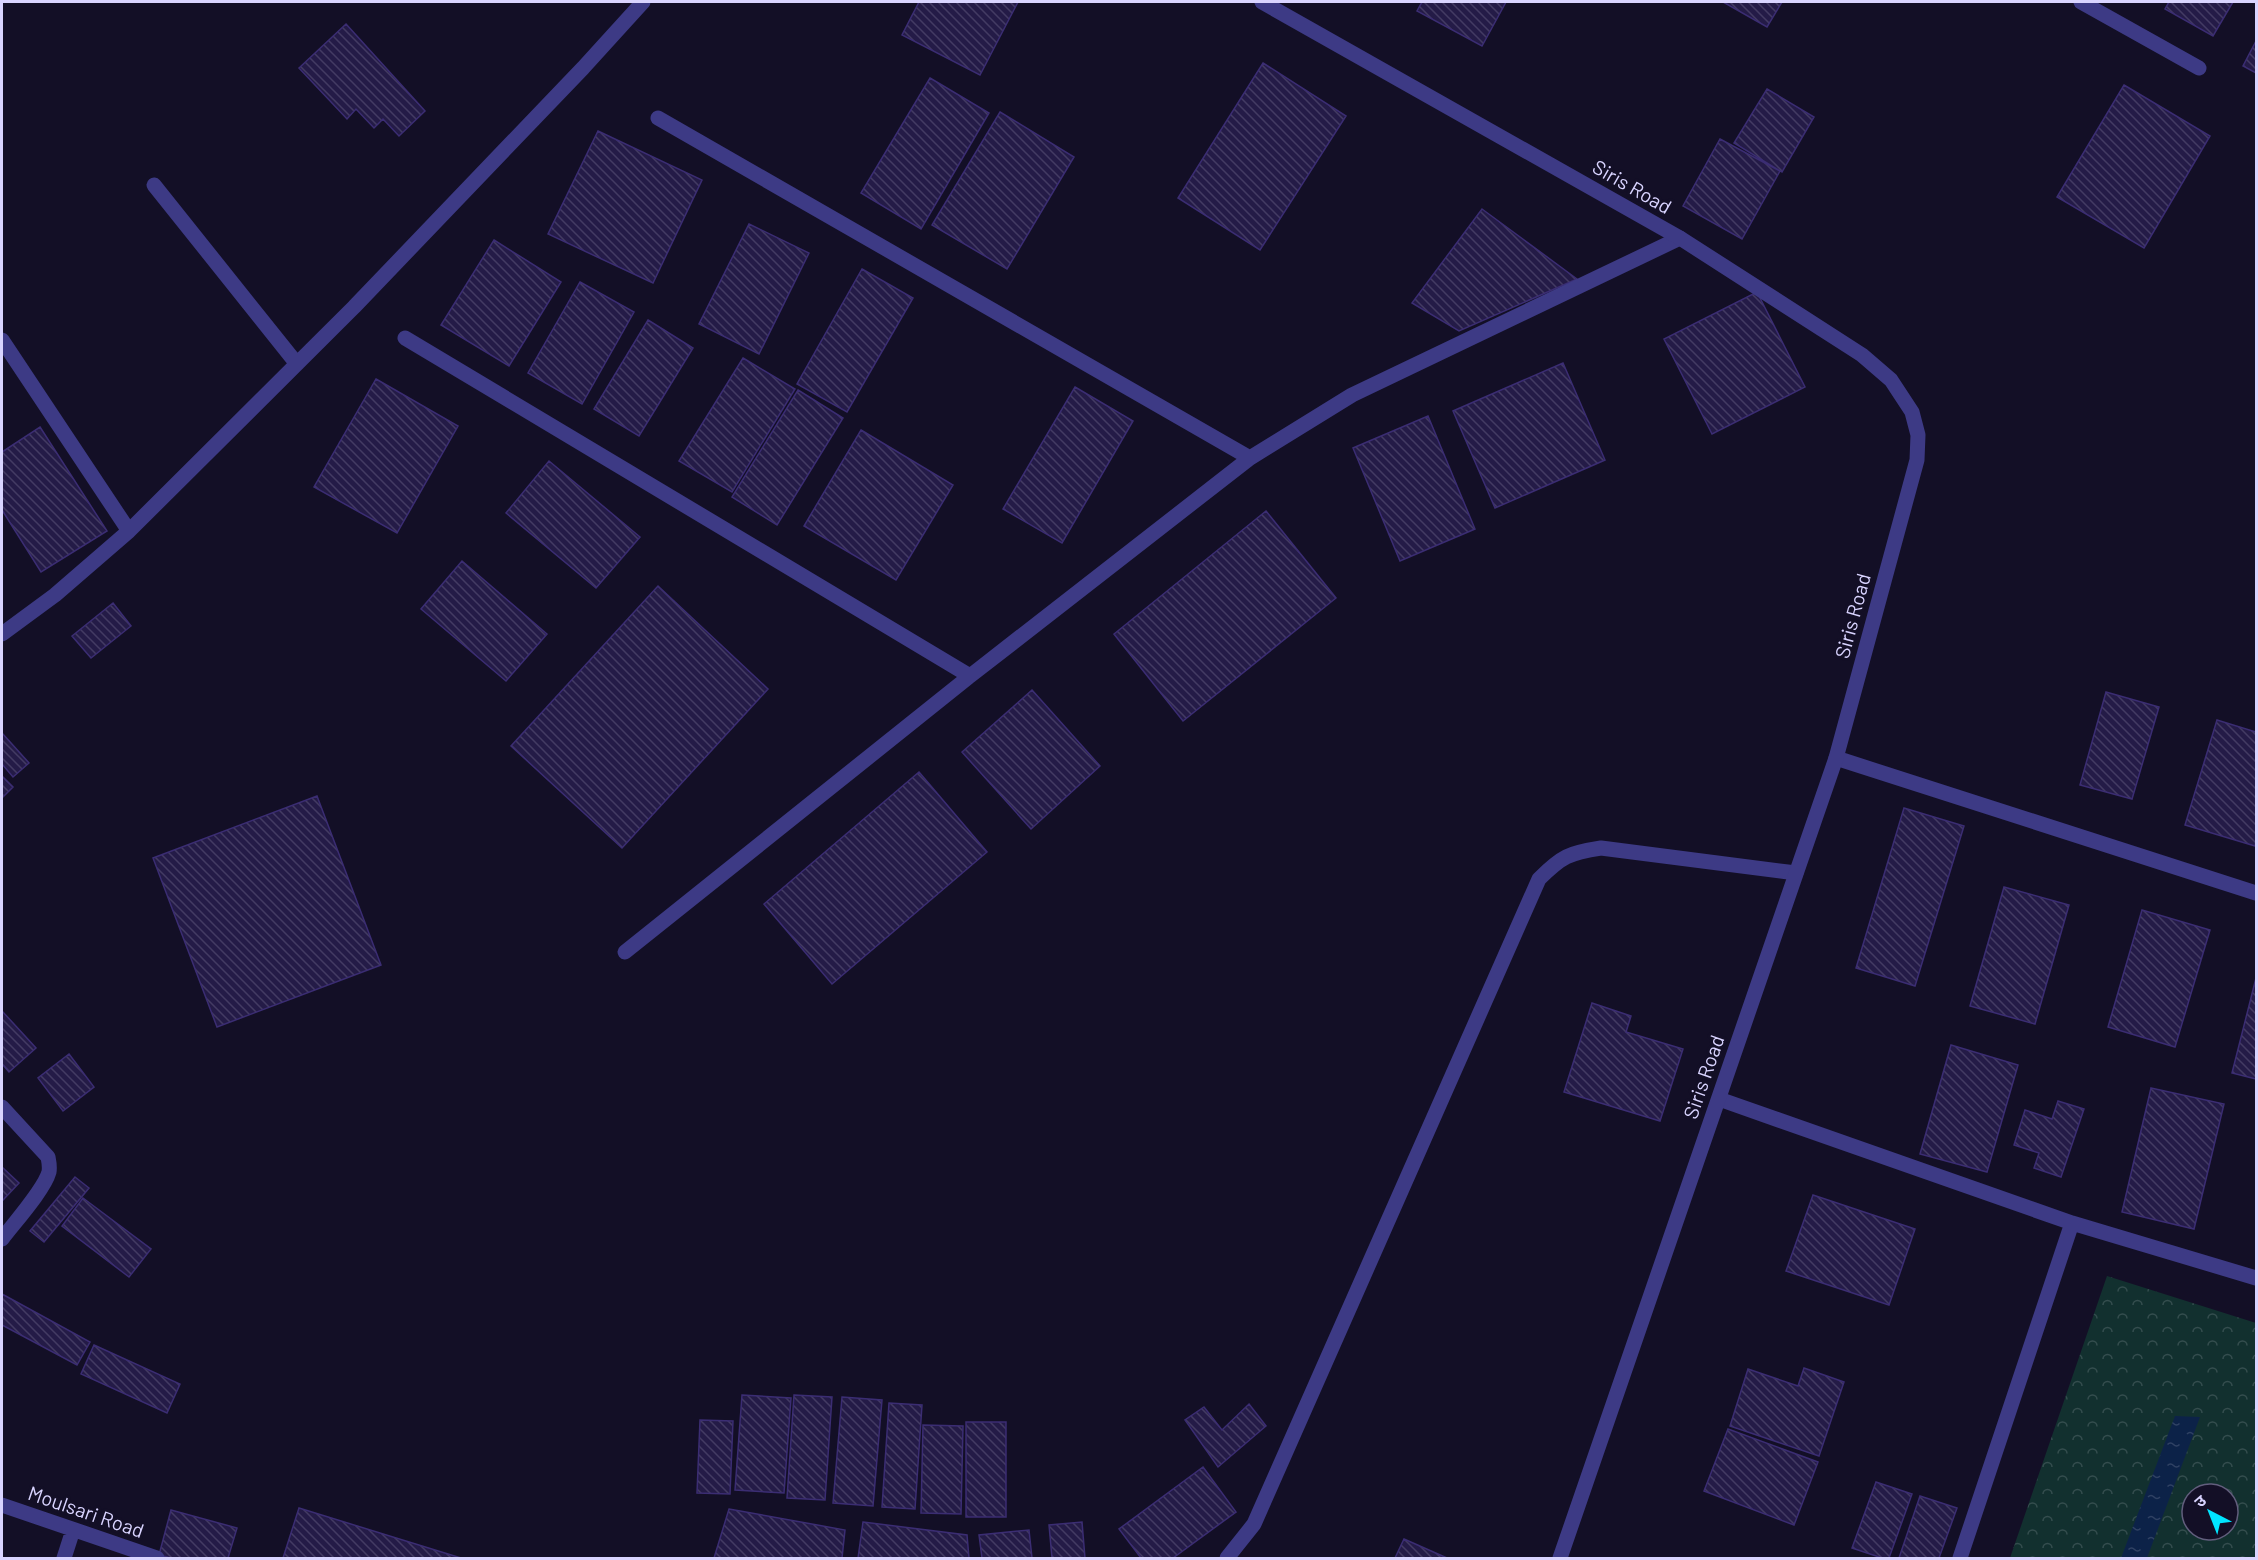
<svg xmlns="http://www.w3.org/2000/svg" width="2258" height="1560" viewBox="0 0 2258 1560" font-family="Barlow,'Noto Sans Devanagari',sans-serif">
<defs>
<pattern id="park-crowns" width="20" height="18" patternUnits="userSpaceOnUse" patternTransform="scale(1.5)"><rect width="20" height="18" fill="#12302f"/><path d="M2 6a3 3 0 1 1 6 0M12 15a3 3 0 1 1 6 0" fill="none" stroke="#344d4e"/></pattern>
<pattern id="water-ripples" width="26" height="14" patternUnits="userSpaceOnUse" patternTransform="scale(1.5)"><rect width="26" height="14" fill="#0c2248"/><path d="M2 4q2-2 4 0t4 0M15 11q2-2 4 0t4 0" fill="none" stroke="#2f4163"/></pattern>
<pattern id="building-back-hatch" width="6" height="6" patternUnits="userSpaceOnUse" patternTransform="scale(1.5)"><rect width="6" height="6" fill="#241b47"/><path d="M-1 5l2 2M0 0l6 6M5-1l2 2" fill="none" stroke="#433b63"/></pattern>
</defs>
<rect width="100%" height="100%" fill="#130f26"/>
<!-- park -->
<path fill="url(#park-crowns)" fill-rule="evenodd" d="M2107,1276L2256,1323V1558H2010ZM2192,1494H2228V1530H2192Z"/>
<!-- water -->
<path fill="url(#water-ripples)" d="M2175,1416L2200,1417L2147,1558H2121Z"/>
<!-- building -->
<path fill="url(#building-back-hatch)" stroke="#3b2d73" stroke-width="1.5" d="M919,2H1018L980,75L902,35Z
M1422,2H1506L1482,46L1417,11Z
M1723,2H1782L1767,27Z
M2169,2H2233L2213,36L2165,9Z
M346,24L425,111L399,136L383,119L374,128L356,109L347,119L299,68Z
M2256,41V73L2243,66Z
M1263,63L1346,116L1260,250L1178,198Z
M930,78L989,113L921,229L861,193Z
M2124,85L2210,136L2144,248L2057,197Z
M1767,89L1814,117L1782,172L1734,143Z
M1000,112L1074,157L1007,269L932,225Z
M598,131L702,180L653,283L548,234Z
M1720,139L1780,171L1742,239L1683,206Z
M1482,209L1577,279L1459,331L1412,303Z
M749,224L809,253L759,354L699,324Z
M494,240L561,282L509,366L441,325Z
M862,269L913,298L847,412L797,384Z
M580,282L634,312L582,404L528,373Z
M1757,292L1805,387L1712,434L1664,339Z
M648,320L693,348L639,436L594,409Z
M743,358L795,389L732,492L679,461Z
M1563,363L1605,460L1495,508L1453,411Z
M376,379L458,426L397,533L314,487Z
M1075,387L1133,421L1062,543L1003,509Z
M798,390L843,418L777,525L732,497Z
M1428,416L1475,529L1400,561L1353,448Z
M40,427L107,531L41,572L2,510V452Z
M861,430L953,485L896,580L804,526Z
M549,461L640,537L596,588L506,513Z
M1266,511L1336,598L1183,721L1114,634Z
M462,561L547,634L506,681L421,609Z
M658,586L768,689L622,848L511,746Z
M113,603L131,626L91,658L72,636Z
M1032,690L1100,766L1031,829L962,752Z
M2106,692L2159,707L2132,799L2080,785Z
M2217,720L2256,732V841L2255,846L2185,825Z
M2,733L29,763L13,777L2,764Z
M919,772L987,852L832,984L764,904Z
M2,776L13,787L2,798Z
M317,796L381,965L217,1027L153,858Z
M1904,808L1964,826L1915,986L1856,968Z
M2004,887L2069,905L2035,1024L1970,1006Z
M2142,910L2210,930L2175,1047L2108,1027Z
M2256,978V1079L2232,1073Z
M1592,1003L1631,1016L1626,1032L1683,1049L1660,1121L1564,1092Z
M2,1011L36,1048L9,1072L2,1064Z
M1951,1045L2018,1065L1987,1172L1920,1154Z
M69,1054L94,1087L63,1111L38,1078Z
M2151,1088L2224,1104L2194,1229L2122,1212Z
M2058,1101L2084,1109L2061,1177L2034,1168L2039,1153L2014,1145L2025,1110L2052,1119Z
M2,1167L19,1183L2,1201Z
M75,1177L89,1188L44,1242L30,1231Z
M1813,1195L1915,1229L1889,1305L1786,1271Z
M83,1198L151,1249L129,1277L62,1226Z
M2,1294L90,1342L77,1365L2,1325Z
M94,1345L180,1384L167,1413L81,1374Z
M1804,1368L1844,1382L1819,1456L1730,1426L1748,1369L1798,1386Z
M742,1395L791,1398L784,1493L735,1490Z
M794,1395L832,1397L825,1500L787,1498Z
M842,1397L882,1400L873,1506L833,1503Z
M889,1403L922,1405L915,1509L882,1507Z
M1249,1404L1266,1426L1218,1467L1185,1420L1204,1407L1222,1430Z
M700,1420L733,1421L730,1494L697,1493Z
M966,1422H1006V1517H966Z
M923,1425L963,1426L961,1514L921,1513Z
M1728,1429L1818,1462L1794,1525L1704,1491Z
M1203,1467L1236,1512L1173,1558H1141L1119,1529Z
M1876,1482L1912,1494L1889,1558H1882L1852,1548Z
M1920,1496L1957,1508L1939,1558H1899Z
M299,1508L461,1558H283Z
M729,1509L845,1530L842,1558H714Z
M171,1510L237,1528L228,1558H171L159,1555Z
M863,1522L967,1535L969,1558H858Z
M1082,1522L1085,1558H1052L1049,1525Z
M1029,1530L1032,1558H982L979,1535Z
M1404,1539L1447,1558H1395Z"/>
<g fill="none" stroke-linecap="round" stroke-linejoin="round">
<!-- minor -->
<path stroke="#3d3a85" stroke-width="15" d="M2081,2L2199,68
M658,118L1250,458
M154,185L297,364
M405,338L970,676
M2,340L129,531
M2,634L55,595L129,531L354,307L583,68L643,2
M1836,758L2256,893
M625,952L970,676L1250,458L1352,395L1680,238
M1719,1099L2072,1223L1960,1558
M2,1107L48,1157C49,1162 50,1166 49,1172C44,1190 14,1223 2,1239
M2072,1223L2256,1278
M2,1505L157,1558
M64,1558L73,1530
M1227,1558L1254,1524L1539,879C1562,856 1569,853 1601,848L1796,873"/>
<!-- tertiary -->
<path stroke="#3d3a85" stroke-width="15" d="M1262,2L1680,238L1862,355L1891,380L1912,412L1918,435L1917,460L1836,758L1560,1558"/>
</g>
<g text-anchor="middle" stroke-width="6" stroke-linejoin="round" paint-order="stroke">
<!-- street labels -->
<g font-size="20" fill="#d9d4ff" stroke="#130f26">
<text transform="translate(1632 187) rotate(30)" y="7">Siris Road</text>
<text transform="translate(1853 616) rotate(-75)" y="7">Siris Road</text>
<text transform="translate(1704 1077) rotate(-71)" y="7">Siris Road</text>
<text transform="translate(86 1512) rotate(19)" y="7">Moulsari Road</text>
</g>
</g>
<!-- border -->
<rect width="2258" height="1560" fill="none" stroke="#d9d4ff" stroke-width="6"/>
<!-- north arrow -->
<g transform="translate(2210 1512) rotate(318)"><circle r="28" fill="#130f26" stroke="#625e7d" stroke-width="1.5"/>
<path d="M0-4.5L10 22L0 15L-10 22Z" fill="#00e5ff"/>
<text y="-9" font-size="16" font-weight="bold" text-anchor="middle" fill="#d9d4ff">उ</text>
</g>
</svg>
